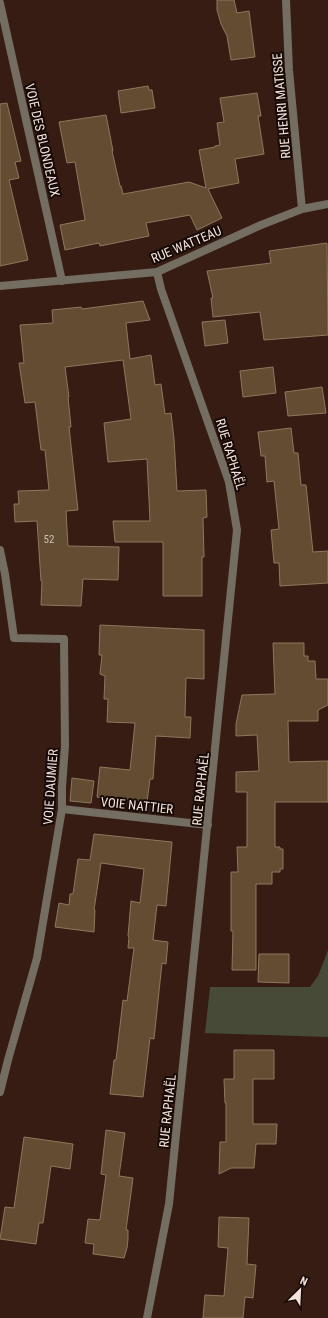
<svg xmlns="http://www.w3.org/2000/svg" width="328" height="1318" viewBox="0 0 328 1318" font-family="'Roboto Condensed',sans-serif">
<rect width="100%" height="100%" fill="#371c13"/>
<!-- green -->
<path fill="#464a36" d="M328,950V1037L205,1033L210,987H310L318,976Z"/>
<!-- building -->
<path fill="#624d32" stroke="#8d785e" d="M217,0H234L237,13L249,11L255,57L231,60L227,36L221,24L217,10Z
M148,86L149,90H152L155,108L121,113L118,91Z
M257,93L261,116H258L264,154L235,159L239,183L208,189L222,218L197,230L190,215L146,223L149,236L100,246L99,243L65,250L60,225L85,220L75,162L67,163L59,122L106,115L113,151H112L120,186H121L123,194L189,182L206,188L199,150L215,147V146L220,145L217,123L224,122L220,98Z
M7,103L21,161L15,162L19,178L9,180L28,260L0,266V104Z
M327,243L328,335L264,340L260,312L213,317L211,298H213L207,271L271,263L269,251Z
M143,301L150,320L126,323L130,359L151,355L155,385L161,384L165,414L171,413L174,439L177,491L206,490L207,517L203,518L204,557H202V596H163V542H115L113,521H150L147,459L108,462L104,423L131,419L123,360L65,367L69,397H68L71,427H69L78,510L66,511L68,546L119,547L118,580L83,579L81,606L41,605L42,581H41L37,521L15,522L14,504H19L18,491L49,490L45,450H41L35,402L25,403L19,363H24L20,325L53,323L52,310L81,307L82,309Z
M225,320L228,343L205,346L202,322Z
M273,367L276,393L243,397L240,371Z
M322,387L326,413L288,416L285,392Z
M291,428L294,453H298L301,485H306L313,552L328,551V583L280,586L279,563H274L271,530L279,529L274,481L267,482L265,456H261L258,432Z
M100,625L204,630V679L186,678L185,717H191L190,738L156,736L153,779H150L147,802L121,798V801L97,797L100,767L130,770L135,723L107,722L108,699H104L105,676L100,674L102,655H99Z
M273,643H304V656H308V661H315L316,679H328V705L318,710V721H288L289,762L328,761V802H275V847H280V849H283V869H280V872H272V884H256V970H232L233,931H231V872H238L237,847H247V792H236V772L259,771L257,735L236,736V724L242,695L275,694Z
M72,778L94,781L91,803L70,801Z
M94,834L172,842L166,906L157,905L153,940L168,942L166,964L162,963L154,1039L150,1038L143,1097L110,1094L114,1060H116L123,1000L127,1001L134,948H128L129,937L128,936L131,901L140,903L144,869L101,863L94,910H95L94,932L55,927L59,903L69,905L70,894H73L78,859L90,860Z
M259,954H289V983L258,982Z
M234,1050H274V1079H253V1124H277L276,1144H256L254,1168H231L219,1174L220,1142H226V1103H225L224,1079H234Z
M106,1130L125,1133L119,1176L133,1178L126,1230H128V1239L127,1248L124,1258L93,1254L94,1244L85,1243L88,1219L100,1220L106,1175L101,1174Z
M24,1137L73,1144L70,1169L51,1166L43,1223H39L36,1244L0,1239L5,1207L14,1208Z
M219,1217L249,1218L247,1264L256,1265L253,1298L245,1297L243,1318H203L205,1295L224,1296L228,1248L218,1247Z"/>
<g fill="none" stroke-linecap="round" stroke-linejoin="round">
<!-- street -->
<path stroke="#746d61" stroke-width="8" d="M286,0L289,70L302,209
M0,3L62,281
M0,286L157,272L261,225L302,209L328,204
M0,550L5,574L14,638L64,639L65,746L62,787V809L37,958L8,1060L0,1092
M62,809L208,825
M147,1318L169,1204L237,530L229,482L161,289L157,272"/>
</g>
<g text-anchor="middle" stroke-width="4" stroke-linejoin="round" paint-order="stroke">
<!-- number labels -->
<g font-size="11" fill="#d0bdb2">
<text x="49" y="543">52</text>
</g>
<!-- street labels -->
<g font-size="13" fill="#f5e2dc" stroke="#160a06">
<text transform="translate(281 106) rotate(-95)" y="5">RUE HENRI MATISSE</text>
<text transform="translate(43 140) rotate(77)" y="5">VOIE DES BLONDEAUX</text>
<text transform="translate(186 244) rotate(-23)" y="5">RUE WATTEAU</text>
<text transform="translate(231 454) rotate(73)" y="5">RUE RAPHAËL</text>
<text transform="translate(50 787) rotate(-86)" y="5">VOIE DAUMIER</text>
<text transform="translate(200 789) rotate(-84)" y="5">RUE RAPHAËL</text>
<text transform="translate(137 805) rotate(6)" y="5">VOIE NATTIER</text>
<text transform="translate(167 1111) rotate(-84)" y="5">RUE RAPHAËL</text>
</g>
</g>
<!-- north arrow -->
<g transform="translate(300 1290) rotate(24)" stroke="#160a06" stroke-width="3" paint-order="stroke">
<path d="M0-3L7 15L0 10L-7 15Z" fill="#f5e2dc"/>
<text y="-6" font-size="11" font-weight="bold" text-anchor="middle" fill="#f5e2dc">N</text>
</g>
</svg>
